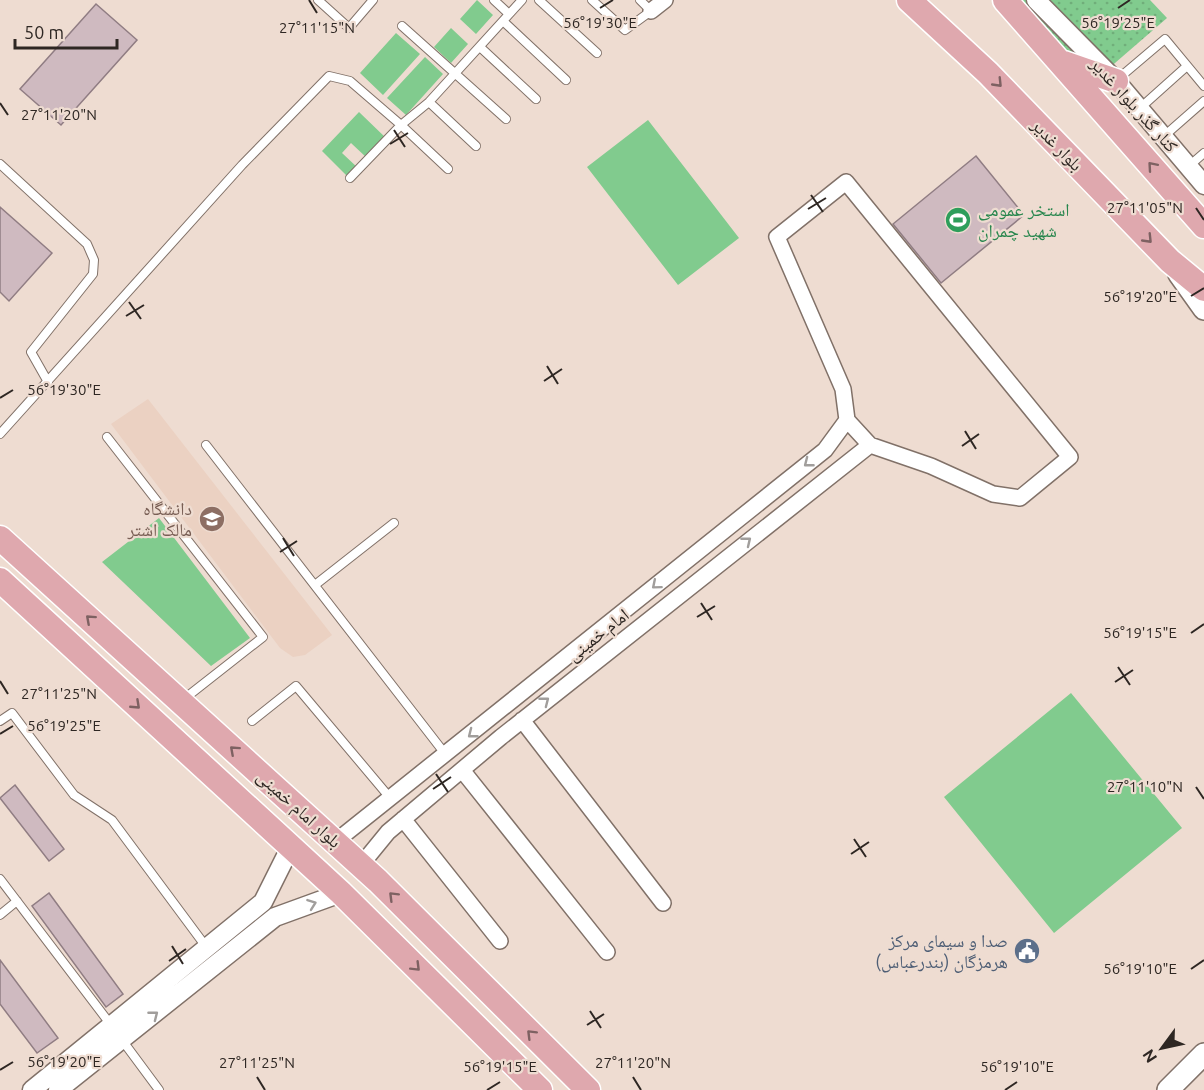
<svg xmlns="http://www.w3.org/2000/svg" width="1204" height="1090" viewBox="0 0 1204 1090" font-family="Ubuntu,'Noto Naskh Arabic',sans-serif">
<defs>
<pattern id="park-dots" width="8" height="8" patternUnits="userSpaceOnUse" patternTransform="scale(1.5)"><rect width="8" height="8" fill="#81cb8e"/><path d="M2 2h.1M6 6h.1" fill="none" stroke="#70ae7a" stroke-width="1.8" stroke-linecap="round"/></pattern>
</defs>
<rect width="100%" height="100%" fill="#eedcd1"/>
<!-- built -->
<path fill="#ebd1c2" d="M148,399L332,635L305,655L293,657L280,648L111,424Z"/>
<!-- green -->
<path fill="#81cb8e" d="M477,0L493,15L476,34L460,19Z
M451,28L468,44L451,63L434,47Z
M396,33L420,54L383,95L360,73Z
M425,57L443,74L406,115L387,98Z
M359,112L387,139L368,159L351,143L342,153L358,168L349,178L322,151Z
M648,120L739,238L678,285L587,167Z
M159,518L250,638L211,666L102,562Z
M1071,693L1182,828L1054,933L944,797Z"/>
<!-- park -->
<path fill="url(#park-dots)" d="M1015,0H1150L1167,18L1093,82Z"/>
<!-- building -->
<path fill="#cfbac0" stroke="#907d83" stroke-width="1.5" d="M96,4L137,40L61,125L20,89Z
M976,156L1024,215L941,283L893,224Z
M0,207L52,253L9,301L0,292Z
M15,785L64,849L49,861L0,798Z
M49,893L123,994L106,1007L32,906Z
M0,960L58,1038L37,1053L0,1004Z"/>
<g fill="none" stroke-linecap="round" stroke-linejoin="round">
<!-- service casing -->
<g stroke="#817168" stroke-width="10">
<path id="service" d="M318,0L349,28L373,0
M494,0L509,14
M539,0L597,53
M592,0L625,30L651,11L640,0
M503,21L566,80
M402,26L506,119
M480,47L536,99
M1119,78L1165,39L1204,86
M429,102L476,146
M1139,109L1187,66
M1163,137L1204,101
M0,164L87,244L94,260L93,274L31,352L48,382
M1189,166L1204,153
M350,178L401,125L448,169
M0,434L242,165L329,76L350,81L401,125L429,102L522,0
M107,437L263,637L184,699
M206,445L446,755
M315,585L394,523
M0,721L12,713L74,795L112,820L207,948
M252,721L296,686L391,799
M0,879L111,1025
M0,915L17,901
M122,1040L159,1090"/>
</g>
<!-- minor casing -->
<g stroke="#817168" stroke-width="18">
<path id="minor" d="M651,11L665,0
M846,182L1070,457L1020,498L993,494L931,466L870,445L847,420L843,389L777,237Z
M522,720L663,903
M462,770L607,952
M403,819L500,941
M335,842L825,450L847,420
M361,865L388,832L501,737L870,445"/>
</g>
<!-- tertiary casing -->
<g stroke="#817168" stroke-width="21">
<path id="tertiary" d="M1036,0L1116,81L1204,185
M32,1090L263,902L290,848
M58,1090L275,917L341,893"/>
</g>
<!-- secondary casing -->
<g stroke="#817168" stroke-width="24">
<path id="secondary" d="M1179,274L1204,309
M1168,1090L1204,1054"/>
</g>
<!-- primary casing -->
<g stroke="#fff" stroke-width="27">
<path id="primary" d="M909,0L988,73L1170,261L1204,289
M1005,0L1204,226
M1064,63L1116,81
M0,538L378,881L588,1090
M0,580L341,893L540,1090"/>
</g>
<!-- service -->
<use href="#service" stroke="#fff" stroke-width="8"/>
<!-- minor -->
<use href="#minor" stroke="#fff" stroke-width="15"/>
<!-- tertiary -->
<use href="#tertiary" stroke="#fff" stroke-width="18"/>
<!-- secondary -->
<use href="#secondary" stroke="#fff" stroke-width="21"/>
<!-- primary -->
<use href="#primary" stroke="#dfa8ae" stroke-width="24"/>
</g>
<!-- one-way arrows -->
<defs><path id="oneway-chevron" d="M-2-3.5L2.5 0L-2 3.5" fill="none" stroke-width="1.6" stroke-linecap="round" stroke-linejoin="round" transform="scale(1.5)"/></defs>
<g stroke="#7e6162">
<use href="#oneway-chevron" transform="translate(998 83) rotate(46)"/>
<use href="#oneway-chevron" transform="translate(1152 166) rotate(-131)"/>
<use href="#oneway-chevron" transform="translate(1148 239) rotate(46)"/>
<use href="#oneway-chevron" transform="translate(90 619) rotate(-138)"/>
<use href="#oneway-chevron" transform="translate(136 705) rotate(43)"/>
<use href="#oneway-chevron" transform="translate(234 750) rotate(-138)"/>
<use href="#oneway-chevron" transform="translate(393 896) rotate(-135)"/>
<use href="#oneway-chevron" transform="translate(416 967) rotate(45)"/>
<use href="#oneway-chevron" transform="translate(531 1034) rotate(-135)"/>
</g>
<g stroke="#a19e9c">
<use href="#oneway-chevron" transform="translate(808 463) rotate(142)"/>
<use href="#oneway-chevron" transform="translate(747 541) rotate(-39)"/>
<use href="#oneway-chevron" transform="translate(656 585) rotate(140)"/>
<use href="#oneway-chevron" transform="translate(545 701) rotate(-38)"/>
<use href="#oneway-chevron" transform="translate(472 734) rotate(142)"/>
<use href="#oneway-chevron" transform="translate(312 904) rotate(-20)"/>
<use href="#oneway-chevron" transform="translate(154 1015) rotate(-38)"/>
</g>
<!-- ticks -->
<path fill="none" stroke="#2e2723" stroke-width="2" d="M309,0L317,13M600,8L613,0M1118,8L1130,0M0,103L8,115M394,130L405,147M390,144L408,133M811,195L823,212M1196,208L1204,220M808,209L826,198M1191,296L1204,288M129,302L141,319M126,316L144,305M547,366L558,384M544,381L562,369M0,398L13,390M965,431L976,449M962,446L979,434M283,538L294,556M280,552L297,541M701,603L712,620M697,617L715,606M1191,633L1204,624M1118,667L1130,685M0,681L8,694M1115,682L1133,670M0,734L13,726M436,774L448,792M1196,787L1204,799M433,789L451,777M854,839L866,857M851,854L869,842M172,946L183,964M169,961L186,949M1191,969L1204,960M590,1011L601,1028M587,1025L604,1014M0,1070L13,1062M257,1077L265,1090M633,1077L641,1090M487,1090L500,1082M1005,1090L1017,1082"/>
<!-- icons -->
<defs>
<g id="stadium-disc" transform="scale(1.35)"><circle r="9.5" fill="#2e9e5b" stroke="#eedcd1"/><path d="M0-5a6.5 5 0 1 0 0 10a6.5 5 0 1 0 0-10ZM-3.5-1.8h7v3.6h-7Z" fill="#fff"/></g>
<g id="university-disc" transform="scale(1.35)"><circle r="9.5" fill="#8d6e63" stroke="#eedcd1"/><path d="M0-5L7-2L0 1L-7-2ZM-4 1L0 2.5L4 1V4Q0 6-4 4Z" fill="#fff"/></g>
<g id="civic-disc" transform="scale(1.35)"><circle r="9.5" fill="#5c6f8a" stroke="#eedcd1"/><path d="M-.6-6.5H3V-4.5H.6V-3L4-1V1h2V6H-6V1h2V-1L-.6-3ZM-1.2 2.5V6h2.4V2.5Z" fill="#fff"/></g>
</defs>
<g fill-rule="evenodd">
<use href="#stadium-disc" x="958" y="220"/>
<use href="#university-disc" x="212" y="519"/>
<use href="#civic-disc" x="1027" y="951"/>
</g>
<g text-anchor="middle" stroke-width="4.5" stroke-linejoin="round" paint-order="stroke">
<!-- street labels -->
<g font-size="18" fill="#2e2723" stroke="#eedcd1">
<text transform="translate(1134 105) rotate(48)" y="6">کنار گذر بلوار غدیر</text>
<text transform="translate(1057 145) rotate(46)" y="6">بلوار غدیر</text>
<text transform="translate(598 635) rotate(-38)" y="6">امام خمینی</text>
<text transform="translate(299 809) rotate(42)" y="6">بلوار امام خمینی</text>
</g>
<!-- leisure labels -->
<g font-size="18" fill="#27864d" stroke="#eedcd1" text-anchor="start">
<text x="978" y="216">استخر عمومی<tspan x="978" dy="21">شهید چمران</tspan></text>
</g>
<!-- education labels -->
<g font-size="18" fill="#785e54" stroke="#eedcd1" text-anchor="end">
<text x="192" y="515">دانشگاه<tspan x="192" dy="21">مالک اشتر</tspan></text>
</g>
<!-- service labels -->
<g font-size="18" fill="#4e5e75" stroke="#eedcd1" text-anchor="end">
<text x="1008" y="947">صدا و سیمای مرکز<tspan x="1008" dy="21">هرمزگان (بندرعباس)</tspan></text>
</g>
</g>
<g font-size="15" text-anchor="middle" fill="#2e2723" stroke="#eedcd1" stroke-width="4.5" stroke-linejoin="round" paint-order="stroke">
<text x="600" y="28">56°19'30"E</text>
<text x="1118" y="28">56°19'25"E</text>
<text x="317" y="33">27°11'15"N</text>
<text x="59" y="120">27°11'20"N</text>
<text x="1145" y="213">27°11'05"N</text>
<text x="1140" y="302">56°19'20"E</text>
<text x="64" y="395">56°19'30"E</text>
<text x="1140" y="638">56°19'15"E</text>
<text x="59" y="699">27°11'25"N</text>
<text x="64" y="731">56°19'25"E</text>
<text x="1145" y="792">27°11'10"N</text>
<text x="1140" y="974">56°19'10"E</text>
<text x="64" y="1067">56°19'20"E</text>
<text x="257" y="1068">27°11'25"N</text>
<text x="633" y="1068">27°11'20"N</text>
<text x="500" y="1072">56°19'15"E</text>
<text x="1017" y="1072">56°19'10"E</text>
</g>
<!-- north arrow -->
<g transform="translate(1162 1048) rotate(237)" stroke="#eedcd1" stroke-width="4.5" paint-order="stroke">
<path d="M0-4.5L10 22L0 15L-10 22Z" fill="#2e2723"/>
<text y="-9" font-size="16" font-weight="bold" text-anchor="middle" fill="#2e2723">N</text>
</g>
<!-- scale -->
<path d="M15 39v9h102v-9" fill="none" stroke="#2e2723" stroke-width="3"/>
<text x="24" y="39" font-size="18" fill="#2e2723" stroke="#eedcd1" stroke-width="4.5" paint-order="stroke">50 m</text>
</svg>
